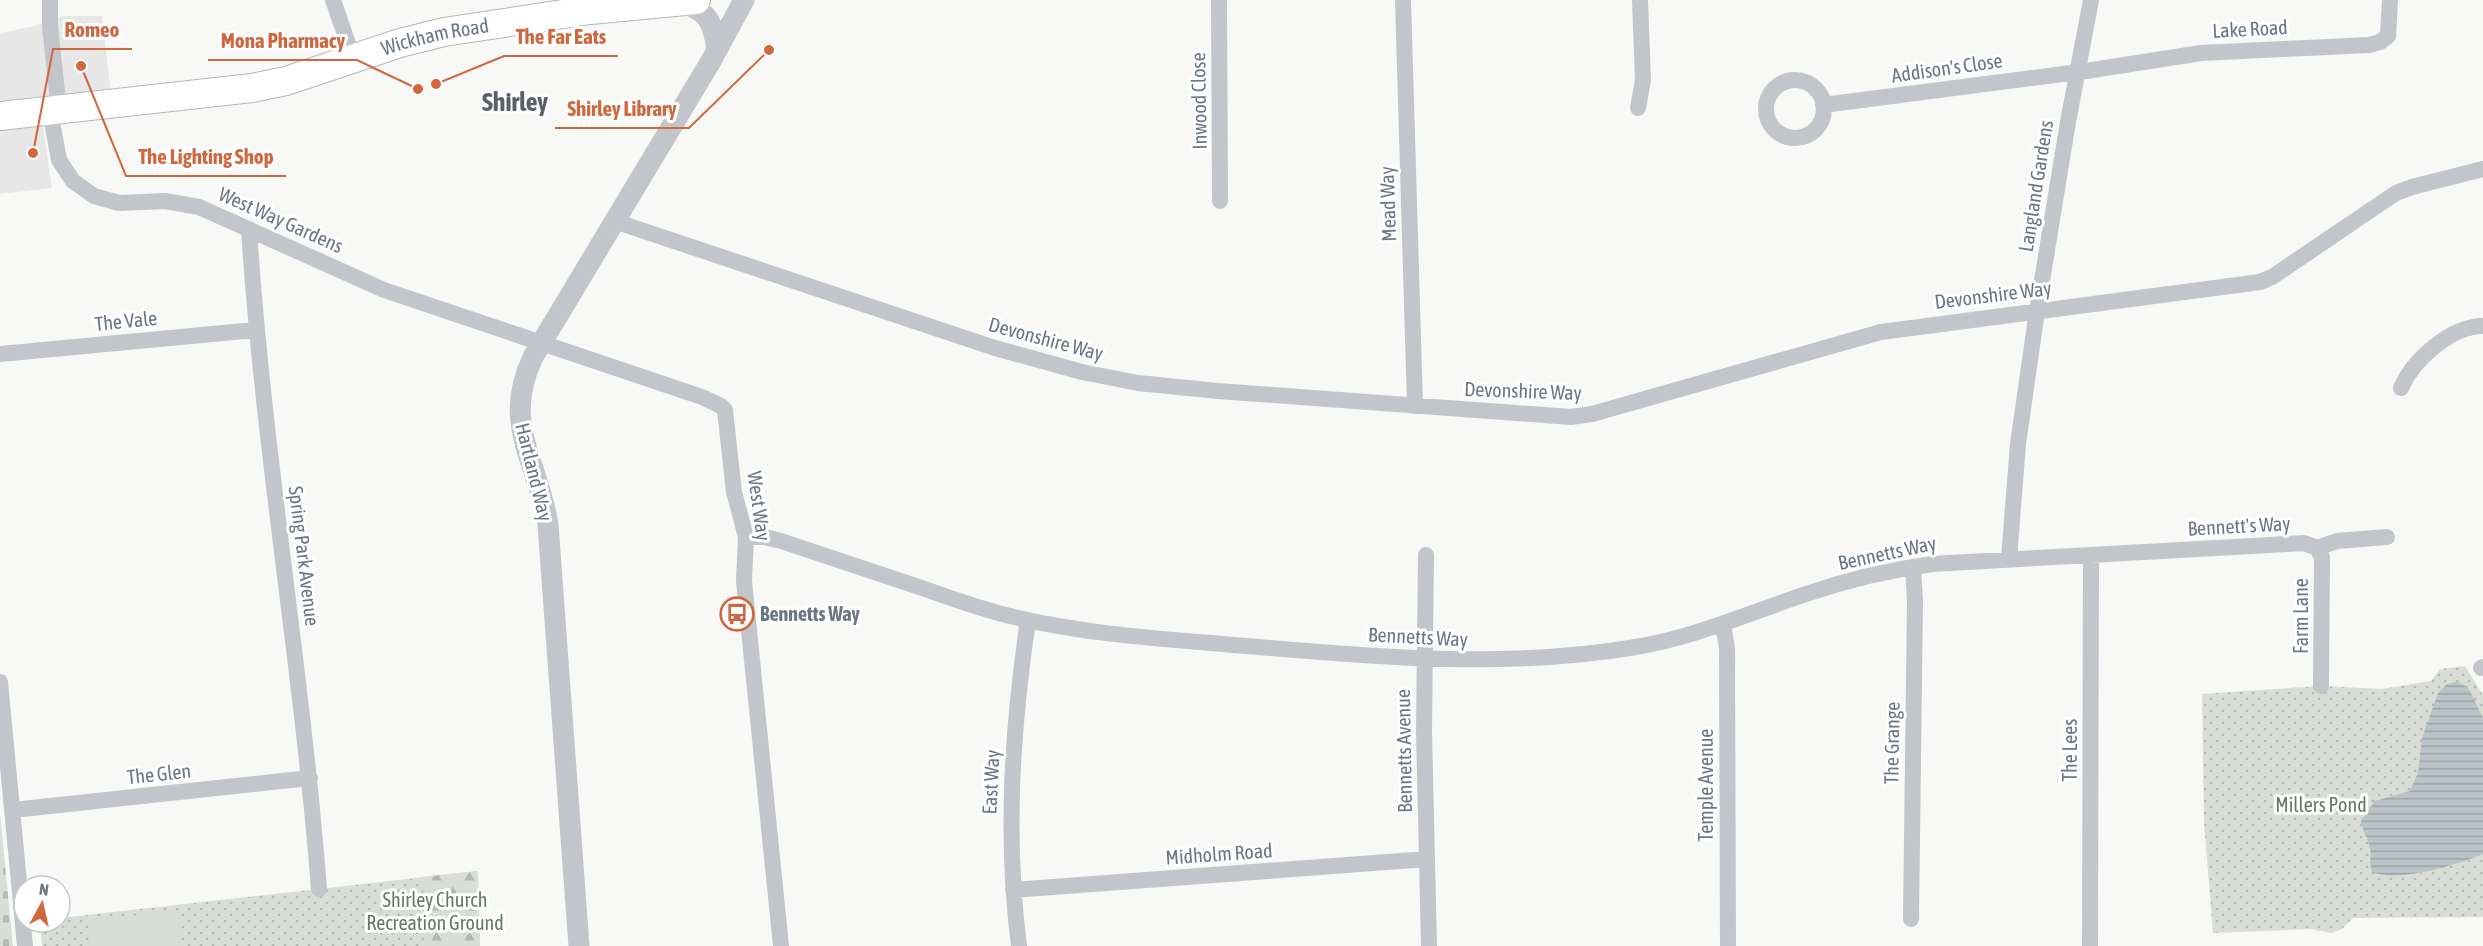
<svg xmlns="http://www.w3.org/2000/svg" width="2483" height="946" viewBox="0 0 2483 946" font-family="'Asap Condensed',sans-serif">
<defs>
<pattern id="grass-dots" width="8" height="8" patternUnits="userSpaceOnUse" patternTransform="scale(1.5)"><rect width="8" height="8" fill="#d8ddd6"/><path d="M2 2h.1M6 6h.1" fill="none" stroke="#b3b8b3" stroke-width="1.8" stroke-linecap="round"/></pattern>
<pattern id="forest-firs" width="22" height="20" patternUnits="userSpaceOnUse" patternTransform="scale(1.5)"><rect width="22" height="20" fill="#d8ddd6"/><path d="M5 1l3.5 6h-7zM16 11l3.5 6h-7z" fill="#b3b8b3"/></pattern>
<pattern id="cemetery-stones" width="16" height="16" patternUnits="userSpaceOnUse" patternTransform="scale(1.5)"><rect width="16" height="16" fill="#d8ddd6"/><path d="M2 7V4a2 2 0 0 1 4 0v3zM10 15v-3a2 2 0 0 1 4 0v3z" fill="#b3b8b3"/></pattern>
<pattern id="water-rules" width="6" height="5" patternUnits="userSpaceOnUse" patternTransform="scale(1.5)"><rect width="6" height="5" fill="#bac3c7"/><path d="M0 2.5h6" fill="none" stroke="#9ba3a7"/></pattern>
</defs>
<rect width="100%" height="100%" fill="#f8f8f6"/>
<!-- built -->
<path fill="#e6e7e6" d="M63,16H102L113,114L42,121L52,188L0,194V33L35,26Z"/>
<!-- grass -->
<path fill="url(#grass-dots)" d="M2465,666L2483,695V917L2353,918L2342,929L2331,933L2311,929L2213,933L2204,823L2202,694L2321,686L2382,689L2431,681L2440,669Z
M478,871L480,946H42L40,922H60V918Z"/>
<!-- forest -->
<path fill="url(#forest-firs)" d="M478,871L480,946H424L421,877Z"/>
<!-- cemetery -->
<path fill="url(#cemetery-stones)" d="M0,814L13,946H0Z"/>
<!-- garden -->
<path fill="#d8ddd6" d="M179,911L182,946H91L88,920Z"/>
<!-- water -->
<path fill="url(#water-rules)" d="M2457,682L2468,687L2483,718V854C2457,865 2398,883 2372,872C2368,861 2372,858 2370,848C2368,838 2362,831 2361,820L2375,801L2410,791L2418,773L2422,738L2438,693L2447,684Z"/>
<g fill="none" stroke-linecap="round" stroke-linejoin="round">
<!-- trunk casing -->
<g stroke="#b4b7ba" stroke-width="30">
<g id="trunk">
<path id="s1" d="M0,116L252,88L286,81L400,43L444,32L590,10L696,0"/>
</g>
</g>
<!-- minor -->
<path stroke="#c2c5c9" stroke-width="16" d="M50,0V27L59,110
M333,0L353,58
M1219,0L1220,201
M1403,0L1415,406
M1766 109a29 29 0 1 1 58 0a29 29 0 1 1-58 0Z
M1823,105L2086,71L2201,53L2369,45L2380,42L2388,36L2390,0
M1638,108L1643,80L1640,0
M50,111L59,160L73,181L94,196L119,203L165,201L199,207L384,290L702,397L721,406L725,410L734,492L746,537L744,581L781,946
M614,221L995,348L1082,372L1138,383L1218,391L1571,417L1592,414L1881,332L2260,282L2272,277L2396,193L2412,187L2483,169
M249,229C263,450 302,668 319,889
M0,354L255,330
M2401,388C2413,360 2451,326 2483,326
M746,537H765L781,541C828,557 875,572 922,588C950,598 978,608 1006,615C1085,635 1167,639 1247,646C1378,657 1506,669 1636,647C1695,637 1750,613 1806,594C1847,580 1889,570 1932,564L2304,543L2317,548L2337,541L2387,537
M2317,548L2322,557L2321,686
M1426,555L1424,731L1429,946
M2009,558L2018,444L2037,311L2068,122L2091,0
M1723,624L1727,648L1728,946
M2481,668L2483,667
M0,682L25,946
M13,810L310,778
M1013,890L1427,859
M1911,919L1915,601L1913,567
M1019,946C1005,837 1012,729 1028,620
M2090,946L2091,555"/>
<!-- tertiary -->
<path stroke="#c2c5c9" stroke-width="21" d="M678,2C707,10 713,20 717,50
M579,946L548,525C538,460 501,424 533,357L711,61L744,0"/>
<!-- trunk -->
<use href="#trunk" stroke="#fff" stroke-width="28"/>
</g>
<!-- icons -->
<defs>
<g id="bus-ring" transform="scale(1.725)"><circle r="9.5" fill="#fff" stroke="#d1673e" stroke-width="1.5"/><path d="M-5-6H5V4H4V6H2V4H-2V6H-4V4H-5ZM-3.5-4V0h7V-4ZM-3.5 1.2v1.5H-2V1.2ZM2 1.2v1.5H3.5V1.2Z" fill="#d1673e"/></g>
</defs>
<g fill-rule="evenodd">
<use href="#bus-ring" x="737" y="614"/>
</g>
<g text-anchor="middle" stroke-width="6" stroke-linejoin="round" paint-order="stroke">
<!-- street labels -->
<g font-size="20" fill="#6b7784" stroke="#fff">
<text transform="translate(2250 29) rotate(-3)" y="7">Lake Road</text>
<text dy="7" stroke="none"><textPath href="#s1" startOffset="444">Wickham Road</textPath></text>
<text transform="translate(1947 68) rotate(-8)" y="7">Addison's Close</text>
<text transform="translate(1199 101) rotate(-91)" y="7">Inwood Close</text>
<text transform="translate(2036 186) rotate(-81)" y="7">Langland Gardens</text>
<text transform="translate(1388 204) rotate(-92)" y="7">Mead Way</text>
<text transform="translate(281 220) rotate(24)" y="7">West Way Gardens</text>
<text transform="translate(1993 295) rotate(-7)" y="7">Devonshire Way</text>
<text transform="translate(126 321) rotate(-6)" y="7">The Vale</text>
<text transform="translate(1046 339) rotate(15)" y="7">Devonshire Way</text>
<text transform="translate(1523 391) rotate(2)" y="7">Devonshire Way</text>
<text transform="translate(534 472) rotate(76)" y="7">Hartland Way</text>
<text transform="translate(759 506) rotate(82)" y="7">West Way</text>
<text transform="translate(2239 526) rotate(-3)" y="7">Bennett's Way</text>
<text transform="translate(1887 553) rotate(-12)" y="7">Bennetts Way</text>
<text transform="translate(304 556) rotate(83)" y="7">Spring Park Avenue</text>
<text transform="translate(2301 616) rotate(-90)" y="7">Farm Lane</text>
<text transform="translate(1418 637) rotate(3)" y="7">Bennetts Way</text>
<text transform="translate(1892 743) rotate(-89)" y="7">The Grange</text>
<text transform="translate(2070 750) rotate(-90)" y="7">The Lees</text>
<text transform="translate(1404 751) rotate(-91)" y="7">Bennetts Avenue</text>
<text transform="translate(159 774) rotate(-6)" y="7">The Glen</text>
<text transform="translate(991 782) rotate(-87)" y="7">East Way</text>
<text transform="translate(1706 785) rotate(-90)" y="7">Temple Avenue</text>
<text transform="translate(1219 854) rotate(-4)" y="7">Midholm Road</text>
</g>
<!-- poi labels -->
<g font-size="20" font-weight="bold" fill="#6b7784" stroke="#fff" text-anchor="start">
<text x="760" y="621">Bennetts Way</text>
</g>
<!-- park labels -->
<g font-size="20" fill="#677765" stroke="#fff">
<text x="2321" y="812">Millers Pond</text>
<text x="435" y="907">Shirley Church<tspan x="435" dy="23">Recreation Ground</tspan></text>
</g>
<!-- district labels -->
<g font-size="26" font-weight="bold" fill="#58616a" stroke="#fff">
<text x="515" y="111">Shirley</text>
</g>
</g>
<!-- callouts -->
<path fill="none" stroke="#d1673e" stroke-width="2" d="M33 153L53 49H132M436 84L504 56H618M418 89L357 60H208M769 50L689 128H555M81 66L126 176H286"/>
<g fill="#d1673e" stroke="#fff" stroke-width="2">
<circle cx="33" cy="153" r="6"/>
<circle cx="436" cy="84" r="6"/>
<circle cx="418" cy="89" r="6"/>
<circle cx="769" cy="50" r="6"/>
<circle cx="81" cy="66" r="6"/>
</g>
<g font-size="21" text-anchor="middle" font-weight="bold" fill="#d1673e" stroke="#fff" stroke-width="6" stroke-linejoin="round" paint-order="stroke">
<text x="92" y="37">Romeo</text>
<text x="561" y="44">The Far Eats</text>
<text x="283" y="48">Mona Pharmacy</text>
<text x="622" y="116">Shirley Library</text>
<text x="206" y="164">The Lighting Shop</text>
</g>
<!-- north arrow -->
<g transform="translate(42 904) rotate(8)"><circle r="28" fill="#ffffff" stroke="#c4c9ce" stroke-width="1.5"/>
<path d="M0-4.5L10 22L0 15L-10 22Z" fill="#d1673e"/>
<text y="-9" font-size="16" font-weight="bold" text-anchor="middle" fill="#6b7784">N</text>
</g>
</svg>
